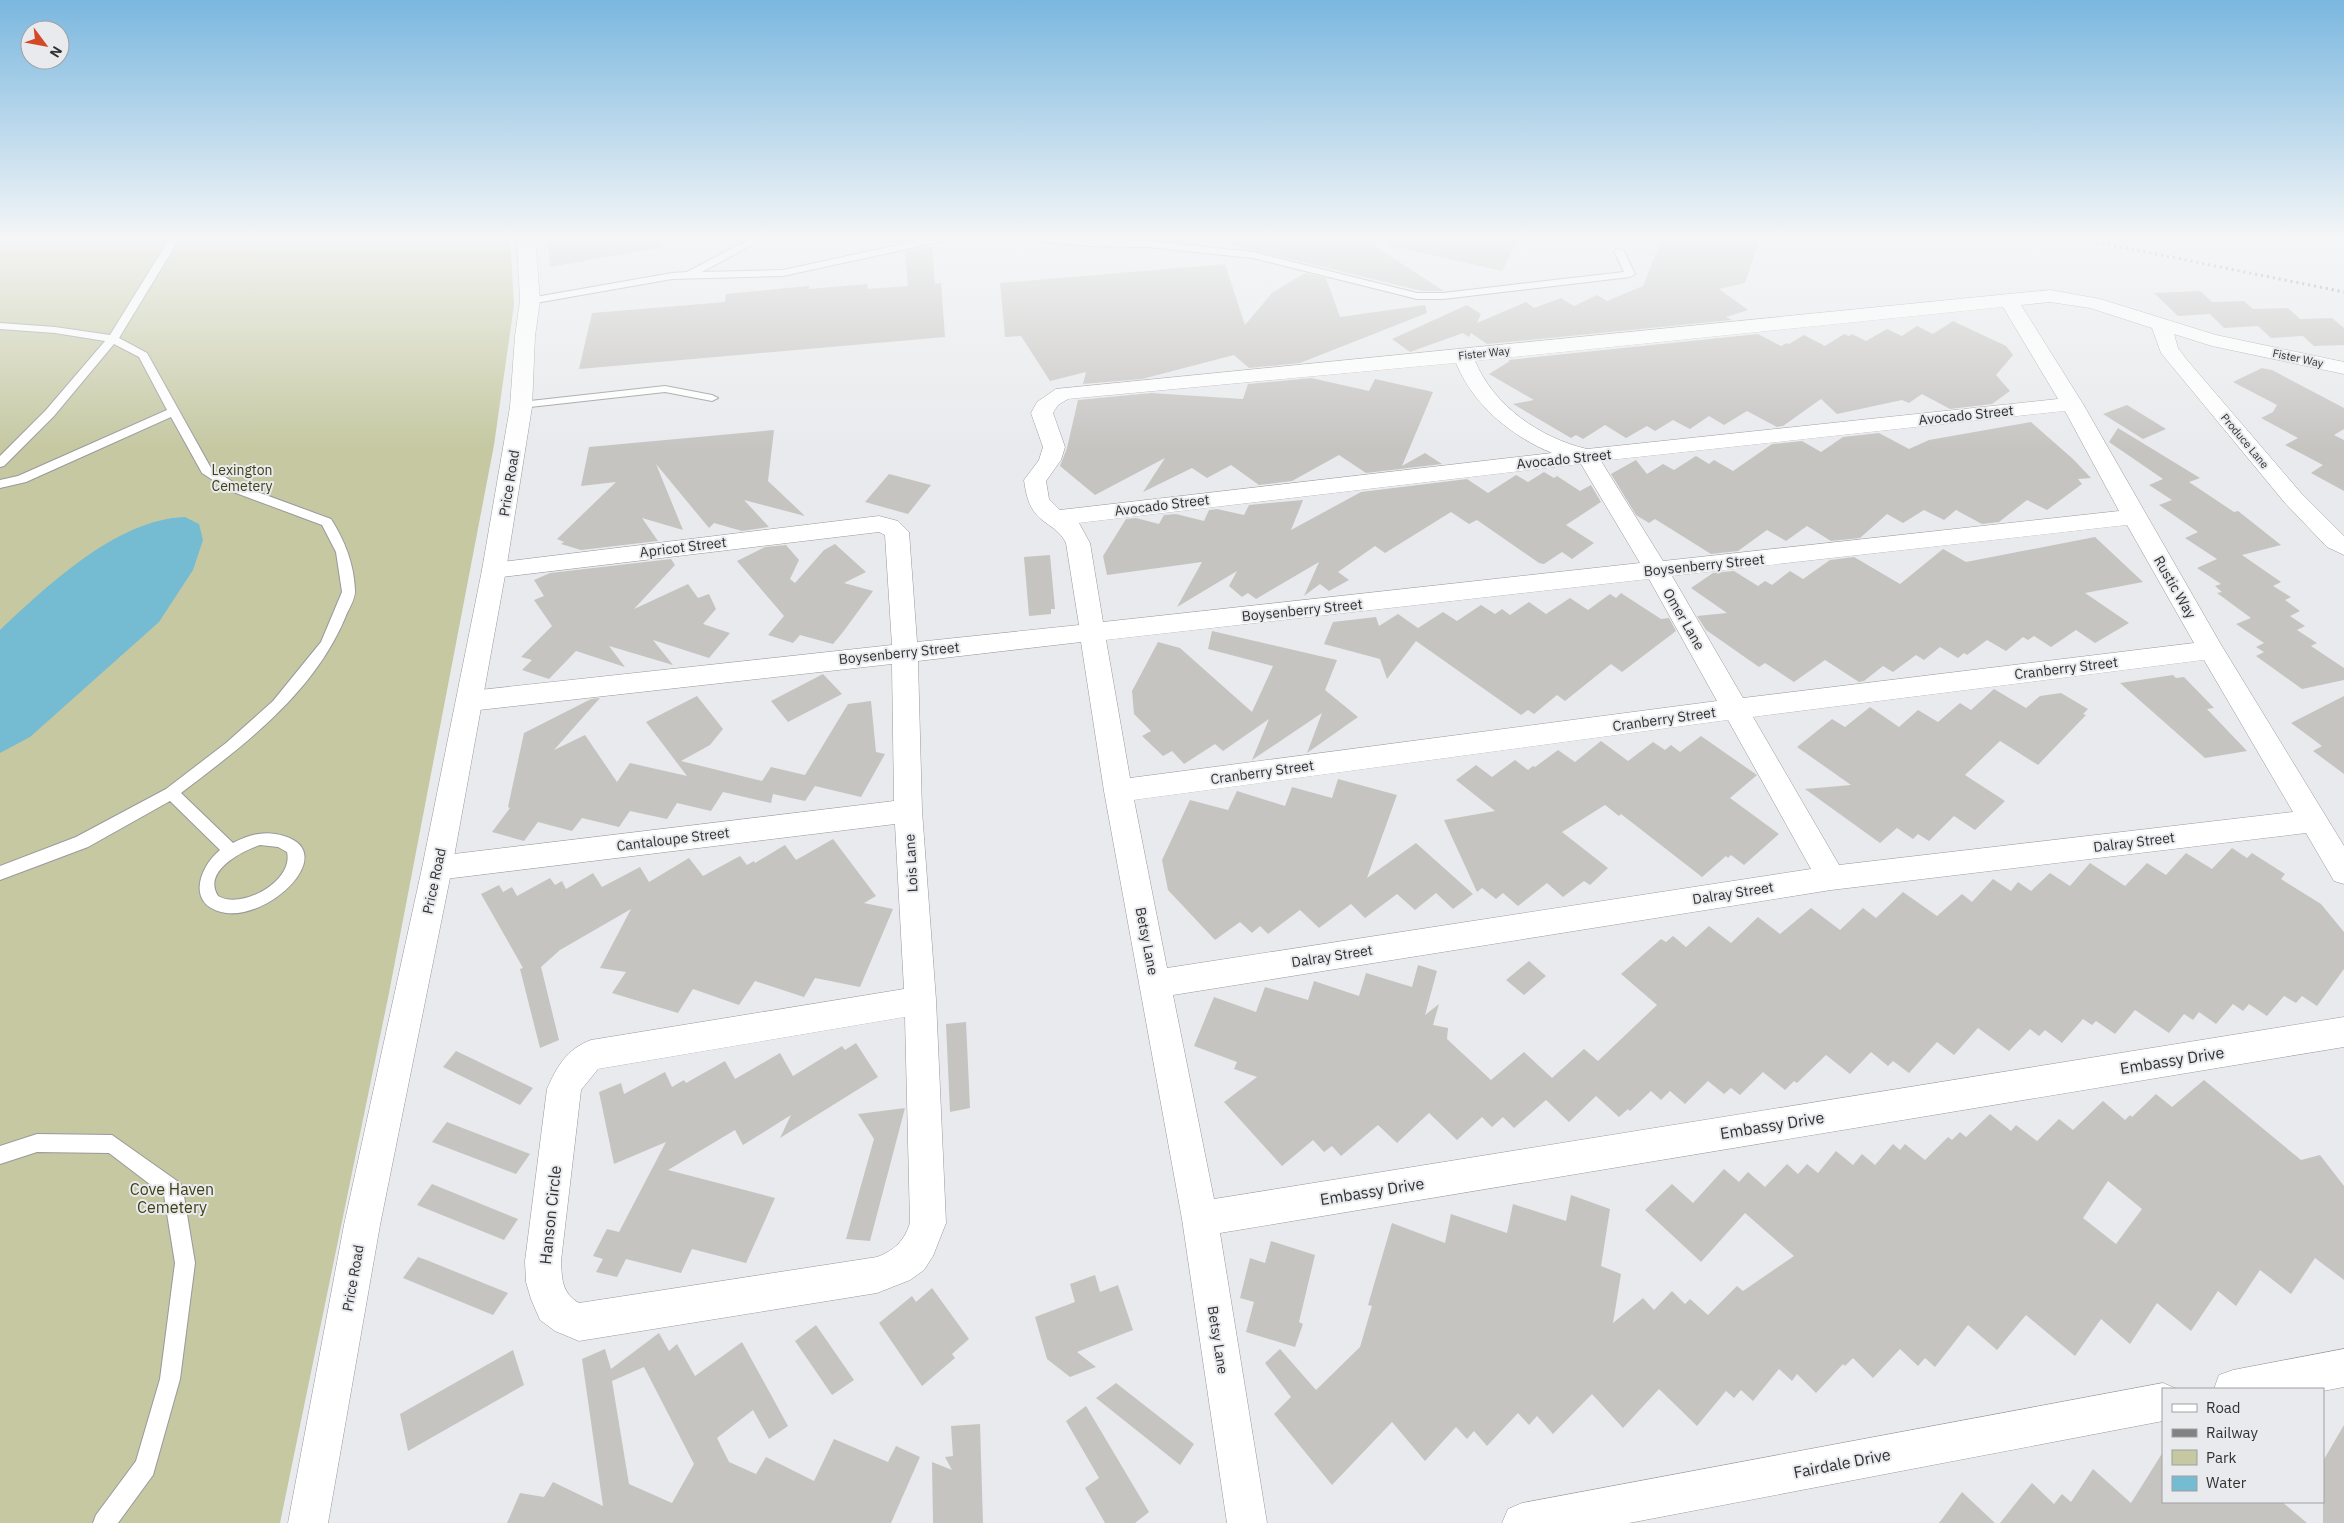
<svg xmlns="http://www.w3.org/2000/svg" width="2344" height="1523" viewBox="0 0 2344 1523" font-family="'IBM Plex Sans',sans-serif">
<rect width="100%" height="100%" fill="#e9eaed"/>
<!-- green -->
<path fill="#c5c8a1" d="M0,236H510L514,305L494,445L389,993L280,1523H0Z"/>
<!-- water -->
<path fill="#75bcd2" d="M185,517L199,524L203,540L193,570L159,622L30,737L0,753V630C47,586 117,519 185,517Z"/>
<!-- building -->
<path fill="#c6c4c1" fill-rule="evenodd" d="M547,236H662L663,247L550,267Z
M1228,236H1359L1444,291H1422L1227,244Z
M1388,236H1520L1502,271L1387,245Z
M1663,236H1761L1745,283L1719,289L1748,310L1726,317L1732,320L1487,344L1471,333L1469,337L1463,333L1410,352L1392,339L1467,305L1481,314L1477,323L1526,302L1534,308L1561,298L1574,306L1597,295L1607,301L1643,286Z
M932,247L935,284L941,283L945,337L579,369L592,313L725,302L726,294L787,288L809,286V289L867,284L868,289L908,286L905,251Z
M1225,264L1245,325L1272,293L1305,273L1326,278L1340,317L1425,305L1427,313L1300,363L1249,368L1234,355L1142,379L1083,384L1086,372L1050,381L1021,336L1005,337L1000,283Z
M2200,291L2212,302L2244,301L2253,309L2288,308L2300,319L2332,318L2344,328V345L2314,346L2303,336L2271,338L2258,326L2224,328L2210,314L2178,316L2154,293Z
M1953,321L2006,346L2013,355L1996,375L2010,391L1992,404L1950,409L1922,394L1909,403L1902,400L1837,414L1821,399L1783,426L1777,427L1747,411L1724,425L1709,416L1690,429L1673,420L1655,431L1647,426L1626,438L1605,425L1583,439L1576,435L1571,438L1513,404L1534,400L1489,374L1510,361L1508,360L1758,334L1781,346L1787,343L1789,344L1804,335L1825,346L1844,334L1849,336L1852,334L1866,341L1887,329L1902,336L1917,326L1933,334Z
M2262,368L2272,370L2344,408V429L2334,435L2344,440V491L2311,473L2323,465L2285,445L2298,438L2261,418L2273,412L2277,405L2233,382Z
M1311,378L1369,391L1375,379L1433,392L1402,466L1425,453L1442,464L1366,473L1339,455L1292,481L1259,485L1231,465L1207,478L1192,468L1143,492L1165,458L1095,495L1060,466L1067,448L1078,400L1151,393L1243,399L1248,384Z
M2127,405L2166,429L2143,439L2103,414Z
M2031,422L2073,459L2091,478L2078,479L2082,484L2047,510L2027,500L1999,522L1982,524L1956,510L1944,520L1924,510L1903,523L1887,514L1860,538L1831,541L1807,526L1786,541L1767,530L1738,551L1711,554L1655,519L1649,523L1636,515L1611,474L1636,460L1647,474L1663,464L1674,470L1696,456L1709,464L1714,460L1733,471L1772,444L1802,441L1821,452L1843,437L1879,433L1909,449L1929,440Z
M2118,428L2200,478L2189,482L2234,512L2238,511L2281,545L2242,555L2281,582L2273,586L2291,597L2285,600L2300,611L2290,616L2305,626L2297,630L2317,643L2311,646L2344,668V680L2302,689L2256,656L2264,652L2256,647L2264,643L2236,624L2251,618L2217,593L2222,592L2215,586L2221,584L2197,568L2217,559L2185,538L2198,532L2159,505L2172,500L2149,485L2163,479L2109,442Z
M774,430L768,481L805,516L744,500L769,527L742,531L714,523L709,528L656,464L683,530L642,518L658,541L581,550L561,544L564,542L557,539L616,482L581,486L589,447Z
M1544,472L1554,478L1557,476L1580,491L1591,485L1601,502L1566,525L1594,543L1572,559L1562,552L1544,564L1539,563L1477,520L1469,524L1451,512L1385,553L1375,546L1338,572L1349,580L1329,591L1320,584L1304,596L1319,562L1256,599L1248,593L1242,597L1229,586L1237,571L1177,607L1202,562L1107,575L1103,556L1126,519L1136,518L1159,524L1164,515L1176,514L1204,521L1209,510L1217,509L1244,515L1249,505L1303,500L1291,530L1361,492L1467,479L1488,493L1516,475L1528,482Z
M889,474L931,485L908,514L865,502Z
M2095,537L2143,582L2085,593L2129,623L2095,643L2076,630L2051,647L2034,636L2028,640L2023,637L2006,651L1987,640L1967,655L1964,653L1958,658L1940,647L1924,660L1916,655L1893,672L1883,666L1864,681L1859,682L1825,660L1794,682L1765,663L1759,667L1706,630L1697,616L1727,613L1691,588L1713,573L1734,571L1758,586L1765,581L1772,585L1790,571L1803,579L1830,560L1854,557L1900,584L1943,549L1966,562Z
M835,544L866,572L844,583L873,591L843,632L833,644L800,635L793,643L768,635L784,616L737,561L765,547L786,545L799,560L790,579L795,583L824,550Z
M1050,555L1055,609H1051V614L1029,616L1024,557Z
M671,559L675,565L634,609L688,584L698,598L709,594L716,609L703,624L730,633L709,658L653,640L673,665L609,646L625,667L576,651L549,679L522,670L532,660L521,657L552,626L534,600L544,596L534,580L550,573Z
M1621,593L1661,619L1669,618L1676,631L1622,672L1611,664L1565,701L1557,695L1534,714L1528,710L1521,715L1416,641L1387,679L1380,659L1324,644L1333,622L1376,617L1379,626L1398,614L1418,628L1443,612L1457,621L1481,605L1495,614L1502,609L1510,615L1529,602L1546,614L1570,598L1588,610L1610,594L1616,598Z
M1212,631L1337,660L1325,690L1358,717L1307,753L1322,713L1252,760L1269,719L1223,751L1215,744L1184,764L1172,751L1163,756L1142,736L1151,731L1134,714L1132,691L1158,642L1180,648L1252,712L1273,666L1208,649Z
M823,674L842,694L788,722L771,701Z
M2173,675L2176,678L2184,677L2214,708L2207,709L2247,751L2205,758L2120,683Z
M1994,689L2026,708L2040,696L2061,693L2088,709L2083,714L2086,715L2038,765L2000,741L1965,775L2005,801L1975,830L1954,816L1929,841L1918,834L1913,839L1897,828L1880,843L1805,789L1851,785L1797,747L1832,719L1845,727L1870,707L1899,727L1918,710L1938,722L1960,703L1971,710Z
M697,696L723,729L710,745L681,761L762,781L771,767L805,775L848,704L871,701L876,752L885,754L861,797L815,786L805,801L773,794L771,803L723,792L711,811L677,803L667,819L630,811L619,827L582,818L572,831L538,822L524,841L492,832L510,808L508,807L524,733L591,699L600,698L554,750L585,735L617,782L630,763L687,776L646,722Z
M2344,696V774L2313,751L2322,746L2291,723Z
M1701,736L1757,775L1730,798L1779,834L1744,865L1731,855L1728,858L1726,856L1702,877L1621,814L1619,816L1605,805L1562,832L1608,868L1590,885L1584,881L1563,897L1547,883L1518,906L1503,893L1496,899L1482,888L1477,892L1444,820L1495,811L1456,780L1476,765L1492,777L1515,760L1528,770L1533,766L1535,767L1558,750L1575,762L1601,741L1628,761L1653,742L1665,750L1671,745L1680,752Z
M1338,779L1397,795L1367,878L1416,843L1473,894L1453,909L1436,893L1415,910L1397,894L1365,918L1351,904L1319,928L1300,910L1268,934L1260,926L1252,933L1240,922L1215,940L1168,890L1162,860L1190,800L1228,810L1237,791L1285,806L1292,787L1332,798Z
M833,839L876,896L864,903L893,909L860,987L815,978L804,997L755,981L739,1005L693,989L678,1013L612,993L626,972L600,968L631,909L560,950L541,967L559,1040L540,1048L520,969L523,968L481,894L499,885L503,892L512,887L517,896L550,878L555,885L562,881L566,889L593,873L602,887L640,867L649,882L689,858L703,876L740,856L747,865L754,861L755,863L785,845L796,860Z
M2232,848L2247,858L2252,853L2285,874L2281,879L2321,904L2344,932V969L2317,1006L2302,996L2296,1003L2284,996L2267,1016L2249,1004L2243,1011L2233,1004L2216,1024L2199,1012L2193,1020L2184,1014L2169,1033L2135,1010L2115,1034L2096,1021L2092,1025L2083,1019L2062,1043L2045,1030L2039,1036L2030,1029L2009,1051L1978,1028L1954,1055L1937,1042L1909,1073L1893,1061L1888,1066L1871,1052L1850,1074L1826,1055L1797,1083L1794,1081L1785,1090L1763,1072L1740,1095L1731,1088L1724,1094L1708,1081L1685,1104L1670,1091L1661,1100L1651,1091L1630,1111L1628,1109L1619,1117L1596,1096L1569,1122L1546,1100L1514,1128L1503,1117L1492,1127L1482,1117L1457,1140L1429,1113L1397,1143L1378,1125L1341,1156L1332,1146L1324,1152L1313,1140L1282,1166L1224,1102L1257,1077L1234,1069L1237,1062L1194,1046L1214,997L1256,1012L1265,987L1308,1000L1314,981L1359,996L1366,973L1412,987L1418,965L1437,971L1425,1015L1439,1004L1433,1025L1448,1028L1447,1039L1491,1080L1524,1052L1552,1078L1584,1049L1598,1061L1657,1005L1621,974L1661,939L1666,942L1673,936L1686,947L1709,926L1731,943L1758,917L1780,934L1811,908L1840,930L1863,908L1876,918L1903,892L1937,916L1962,894L1972,902L1993,879L2011,891L2018,882L2031,891L2050,873L2070,886L2090,863L2125,886L2147,863L2166,875L2186,853L2212,869Z
M1529,961L1546,976L1524,995L1506,980Z
M966,1022L970,1108L950,1112L946,1024Z
M856,1043L878,1077L780,1138L791,1115L743,1145L735,1130L668,1170L775,1198L746,1263L692,1249L681,1273L626,1259L617,1277L596,1272L603,1259L593,1256L607,1229L619,1232L666,1142L614,1164L599,1092L621,1083L624,1094L665,1072L672,1087L684,1080L686,1083L725,1061L735,1079L780,1053L793,1076L842,1046L845,1050Z
M456,1051L473,1059L533,1088L520,1105L443,1067Z
M2204,1080L2301,1160L2320,1155L2344,1186V1280L2315,1258L2291,1294L2260,1270L2236,1306L2218,1291L2191,1331L2157,1303L2130,1344L2101,1319L2075,1356L2026,1315L1997,1350L1968,1325L1935,1367L1925,1358L1918,1366L1900,1349L1873,1378L1853,1358L1845,1366L1843,1364L1816,1393L1797,1374L1792,1381L1779,1369L1753,1401L1741,1390L1734,1398L1726,1391L1697,1426L1659,1389L1623,1428L1592,1394L1553,1434L1537,1416L1529,1425L1518,1413L1487,1446L1474,1431L1467,1439L1456,1427L1425,1461L1392,1422L1332,1485L1274,1414L1291,1397L1265,1363L1280,1349L1316,1390L1360,1347L1372,1306L1368,1305L1392,1223L1445,1243L1451,1214L1507,1233L1513,1204L1566,1221L1571,1195L1610,1209L1601,1266L1621,1274L1613,1323L1643,1298L1654,1310L1672,1291L1685,1304L1690,1299L1708,1315L1737,1286L1743,1291L1794,1256L1745,1213L1701,1262L1645,1210L1672,1184L1693,1203L1724,1169L1739,1182L1748,1172L1765,1187L1787,1164L1798,1174L1807,1164L1818,1173L1836,1151L1853,1165L1862,1154L1875,1165L1893,1144L1900,1150L1905,1144L1925,1160L1948,1137L1952,1140L1960,1132L1966,1137L1990,1114L2011,1131L2016,1125L2037,1141L2059,1119L2073,1130L2103,1101L2125,1120L2130,1115L2132,1117L2156,1094L2172,1107ZM2108,1181L2142,1209L2116,1244L2083,1218Z
M905,1108L870,1241L846,1239L874,1139L858,1114Z
M447,1122L530,1154L516,1174L432,1142Z
M432,1184L518,1219L504,1240L417,1205Z
M1271,1241L1315,1255L1299,1322L1303,1324L1295,1347L1246,1332L1254,1302L1240,1298L1250,1258L1265,1263Z
M418,1257L429,1261L508,1293L493,1315L403,1278Z
M1095,1275L1100,1292L1118,1285L1133,1330L1077,1352L1096,1367L1070,1377L1047,1359L1035,1317L1075,1302L1070,1284Z
M932,1288L969,1339L952,1354L955,1358L922,1386L879,1323L912,1296L916,1302Z
M816,1325L854,1380L832,1395L795,1341Z
M659,1333L669,1351L677,1344L695,1376L742,1342L788,1426L769,1439L753,1410L717,1438L729,1462L756,1474L766,1457L814,1481L834,1439L888,1462L896,1446L920,1457L891,1523H507L520,1493L544,1497L553,1482L603,1506L582,1359L605,1349L611,1369ZM644,1367L694,1464L672,1503L629,1484L612,1381Z
M513,1350L524,1385L408,1451L400,1414Z
M1116,1383L1194,1444L1180,1465L1096,1398Z
M1086,1406L1149,1512L1135,1523H1105L1085,1488L1099,1478L1066,1421Z
M980,1424L983,1523H933L932,1462L952,1470L945,1457L953,1456L951,1426Z
M2344,1425V1523H2323V1461Z
M2163,1452V1502H2282L2307,1523H2000L2032,1483L2054,1504L2062,1494L2071,1502L2093,1469L2131,1503Z
M1962,1492L1995,1523H1939Z"/>
<g fill="none" stroke-linecap="round" stroke-linejoin="round">
<!-- service casing -->
<g stroke="#99999c" stroke-width="2">
<path id="service" d="M171,236H181L119,338L147,353L211,468L236,484L331,519C345,541 354,564 355,590C356,598 348,610 345,618C313,694 244,745 181,793L233,843C250,834 266,830 284,836C341,853 266,924 221,912C186,903 200,866 220,850L170,801L88,847L0,880V866L76,837L166,789L226,743L273,701L321,642L342,592L336,552L322,525L228,490L202,473L171,417L26,482L0,488V480L18,476L167,410L139,357L114,344L54,416L4,466L0,467V456L46,410L105,341L55,333L0,329V323L55,327L110,335ZM260,845L278,847L287,852C294,881 242,910 218,896C202,871 242,851 260,845Z
M755,236H768L702,272L783,270L939,236H958L953,239L783,276L672,279L530,304L525,301L530,298L672,273L687,272Z
M1009,236L1147,241L1253,252L1417,293H1443L1624,272L1614,251L1619,248L1624,251L1635,274L1630,277L1443,299H1417L1253,258L1147,247L1090,246L1014,239Z
M665,386L712,395L718,398L712,401L665,392L521,408L515,405L521,402Z
M37,1134L112,1135L180,1183L183,1190L195,1263L180,1379L153,1475L118,1523H93L96,1515L136,1461L160,1379L175,1263L164,1195L109,1153L37,1152L0,1164V1146Z"/>
</g>
<!-- minor casing -->
<g stroke="#99999c" stroke-width="1">
<path id="minor" d="M2050,290L2100,299L2216,335L2344,362V374L2212,346L2174,334L2178,348L2187,360L2301,493L2344,536V555L2327,547L2285,503L2161,353L2152,328L2090,308L2050,302L2021,305L2083,404L2220,643L2344,846V884L2334,881L2306,833L1831,890L1173,995L1214,1199L2344,1017V1047L1220,1233L1267,1523H1227L1182,1219L1104,791L1081,642L918,661L922,811L936,1000L946,1223L933,1256L924,1270L910,1280L877,1293L579,1341L555,1331L540,1320L531,1299L526,1282L525,1261L547,1089C557,1066 567,1049 591,1040L904,989L895,824L437,880L427,877L422,868L427,859L437,856L894,801L892,664L470,711L461,708L457,701L461,694L470,691L892,645L885,535L879,532L494,578L485,576L482,570L485,564L879,516L898,521L909,532L917,642L1079,625L1066,543C1059,530 1052,528 1041,519C1029,509 1026,495 1024,480L1039,460L1043,447L1031,413L1037,402L1056,389ZM2003,307L2058,399L1587,449C1540,438 1494,406 1475,361ZM1456,363C1473,405 1511,436 1552,453L1060,510L1049,499L1046,481L1061,460L1065,447L1053,413L1058,405L1068,399ZM2065,411L2119,511L1663,561L1601,461ZM1581,464L1640,563L1103,622L1090,543L1079,523ZM2127,525L2194,643L1743,698L1672,576ZM1649,579L1717,701L1130,778L1106,640ZM2204,660L2293,812L1839,865L1753,717ZM1728,720L1811,869L1167,968L1134,800ZM905,1017L910,1223C905,1240 894,1251 877,1257L579,1303C562,1293 562,1280 561,1261L581,1090L598,1069Z
M2344,1349V1387L2323,1391V1389H2214L2219,1375L2233,1370Z
M2163,1383L2177,1389H2163V1421L1629,1523H1502L1508,1509L1522,1503Z"/>
</g>
<!-- tertiary casing -->
<g stroke="#99999c" stroke-width="1">
<path id="tertiary" d="M517,236H535L540,301L535,336L532,407L506,570L452,868L380,1225L328,1523H288L344,1225L422,868L482,570L510,407L515,336L520,301Z"/>
</g>
<!-- service -->
<use href="#service" fill="#fff" fill-rule="evenodd"/>
<!-- minor -->
<use href="#minor" fill="#fff" fill-rule="evenodd"/>
<!-- tertiary -->
<use href="#tertiary" fill="#fff" fill-rule="evenodd"/>
<!-- rail -->
<path stroke="#828284" stroke-width="3" stroke-dasharray="2 4" stroke-linecap="butt" d="M2067,236L2344,292"/>
</g>
<!-- sky -->
<linearGradient id="sky" x2="0" y2="1"><stop stop-color="#7ab7df"/><stop offset="0.53" stop-color="#f5f6f7"/><stop offset="1" stop-color="#f5f6f7" stop-opacity="0"/></linearGradient>
<rect width="2344" height="449" fill="url(#sky)"/>
<g text-anchor="middle" stroke-width="4" stroke-linejoin="round" paint-order="stroke">
<!-- far-street labels -->
<g font-size="11" fill="#313132" stroke="#e9eaed">
<text transform="translate(1484 353) rotate(-6)" y="4">Fister Way</text>
<text transform="translate(2298 358) rotate(12)" y="4">Fister Way</text>
<text transform="translate(2245 441) rotate(50)" y="4">Produce Lane</text>
</g>
<!-- street labels -->
<g font-size="14" fill="#313132" stroke="#e9eaed">
<text transform="translate(1966 415) rotate(-6)" y="5">Avocado Street</text>
<text transform="translate(1564 459) rotate(-6)" y="5">Avocado Street</text>
<text transform="translate(509 483) rotate(-81)" y="5">Price Road</text>
<text transform="translate(1162 505) rotate(-7)" y="5">Avocado Street</text>
<text transform="translate(683 547) rotate(-7)" y="5">Apricot Street</text>
<text transform="translate(1704 565) rotate(-6)" y="5">Boysenberry Street</text>
<text transform="translate(2175 587) rotate(60)" y="5">Rustic Way</text>
<text transform="translate(1302 610) rotate(-6)" y="5">Boysenberry Street</text>
<text transform="translate(1684 619) rotate(60)" y="5">Omer Lane</text>
<text transform="translate(899 653) rotate(-6)" y="5">Boysenberry Street</text>
<text transform="translate(2066 668) rotate(-7)" y="5">Cranberry Street</text>
<text transform="translate(1664 719) rotate(-8)" y="5">Cranberry Street</text>
<text transform="translate(1262 772) rotate(-8)" y="5">Cranberry Street</text>
<text transform="translate(673 839) rotate(-7)" y="5">Cantaloupe Street</text>
<text transform="translate(2134 842) rotate(-7)" y="5">Dalray Street</text>
<text transform="translate(911 863) rotate(-93)" y="5">Lois Lane</text>
<text transform="translate(434 881) rotate(-78)" y="5">Price Road</text>
<text transform="translate(1733 893) rotate(-9)" y="5">Dalray Street</text>
<text transform="translate(1147 941) rotate(79)" y="5">Betsy Lane</text>
<text transform="translate(1332 956) rotate(-9)" y="5">Dalray Street</text>
<text transform="translate(353 1278) rotate(-80)" y="5">Price Road</text>
<text transform="translate(1218 1340) rotate(81)" y="5">Betsy Lane</text>
</g>
<!-- park labels -->
<g font-size="14" fill="#3f4013" stroke="#e9eaed">
<text x="242" y="475">Lexington<tspan x="242" dy="16">Cemetery</tspan></text>
</g>
<!-- near-street labels -->
<g font-size="16" fill="#313132" stroke="#e9eaed">
<text transform="translate(2172 1060) rotate(-9)" y="6">Embassy Drive</text>
<text transform="translate(1772 1125) rotate(-9)" y="6">Embassy Drive</text>
<text transform="translate(1372 1191) rotate(-9)" y="6">Embassy Drive</text>
<text transform="translate(550 1215) rotate(-84)" y="6">Hanson Circle</text>
<text transform="translate(1842 1463) rotate(-11)" y="6">Fairdale Drive</text>
</g>
<!-- near-park labels -->
<g font-size="16" fill="#3f4013" stroke="#e9eaed">
<text x="172" y="1195">Cove Haven<tspan x="172" dy="18">Cemetery</tspan></text>
</g>
</g>
<!-- legend -->
<rect x="2162" y="1388" width="162" height="115" fill="#e9eaed" stroke="#9fa0a2"/>
<rect x="2172" y="1404" width="25" height="8" fill="#ffffff" stroke="#9fa0a2"/>
<text x="2206" y="1413" font-size="15" fill="#313132">Road</text>
<rect x="2172" y="1429" width="25" height="8" fill="#828284" stroke="#9fa0a2"/>
<text x="2206" y="1438" font-size="15" fill="#313132">Railway</text>
<rect x="2172" y="1450" width="25" height="15" fill="#c5c8a1" stroke="#9fa0a2"/>
<text x="2206" y="1463" font-size="15" fill="#313132">Park</text>
<rect x="2172" y="1476" width="25" height="15" fill="#75bcd2" stroke="#9fa0a2"/>
<text x="2206" y="1488" font-size="15" fill="#313132">Water</text>
<!-- north arrow -->
<g transform="translate(45 45) rotate(122)"><circle r="24" fill="#e9eaed" stroke="#9fa0a2"/>
<path d="M0-4L9 19L0 12L-9 19Z" fill="#d34925"/>
<text y="-8" font-size="14" font-weight="bold" text-anchor="middle" fill="#313132">N</text>
</g>
</svg>
